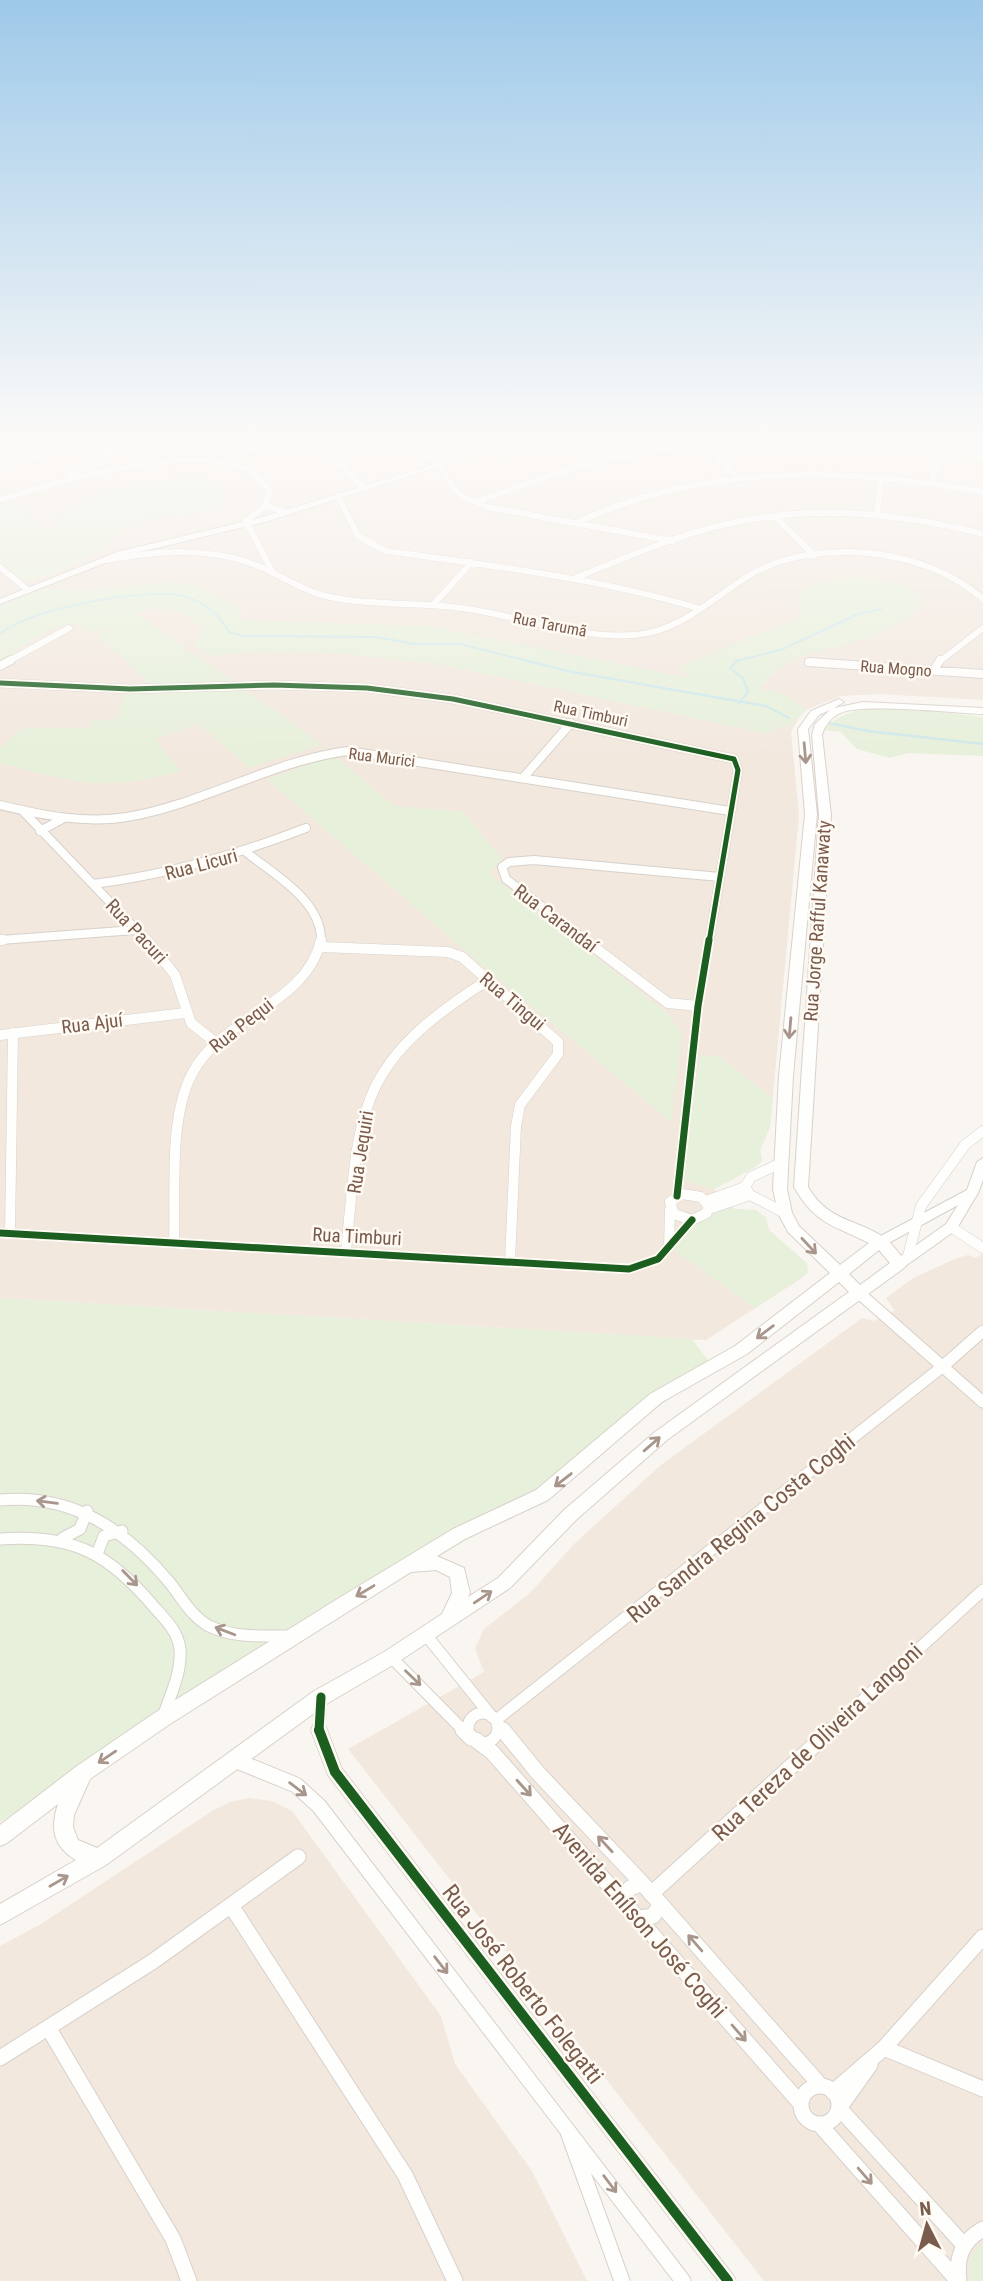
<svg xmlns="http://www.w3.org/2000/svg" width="983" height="2281" viewBox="0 0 983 2281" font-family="'Roboto Condensed',sans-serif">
<rect width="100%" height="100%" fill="#f9f5f0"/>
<!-- residential -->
<path fill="#f2e8de" d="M83,438H983V700L880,694L841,696L803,711L791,732L799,815L770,1127L760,1150L762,1161L754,1168L714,1189L736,1211L756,1210L766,1218L769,1230L808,1272L802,1278L706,1340L0,1298V468L37,461Z
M983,1254V2281H764L348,1749L484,1672L475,1648L484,1629L530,1593L575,1543L661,1465L862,1318L874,1321L895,1311L886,1298L913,1278L955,1259L968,1255L975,1258Z
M249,1798L272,1801L292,1811L441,2016L455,2064L532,2171L587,2281H0V1946L41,1924L212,1811L230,1802Z"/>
<!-- green -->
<path fill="#e7f0db" d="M194,478L210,482L227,495C192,534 129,498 107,548L40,578L19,579L0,563V502L8,499L48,529C87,495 143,479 194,478Z
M856,578C878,580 906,580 920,599C915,633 826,647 797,658C782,664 769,676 761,689L782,693L807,710L792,724L765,733L443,665L337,653L246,652L212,656L193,645L204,629C185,612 160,601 136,613L322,744L249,768L199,724L155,739L181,771C103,792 76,783 0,763V748L22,728H91V721L120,718L118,715L125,689L154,688L99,636L106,629L87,632C71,606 18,650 0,662V605C11,600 24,592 35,590C56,587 79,593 100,590C161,582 185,572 240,610V620L428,626L690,678L679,666L801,617L798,598C815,580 833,580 856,578Z
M901,707L983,717V756L908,753L890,758L857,749L841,732L823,730C847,706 870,709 901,707Z
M334,756L395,806L463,812L502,859L489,873L666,1012L682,1033L671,1122L469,954L267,779Z
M700,1055L718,1056L773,1098L770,1127L760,1150L762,1161L754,1168L714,1189L682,1180Z
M721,1208L756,1210L766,1218L769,1230L807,1263L808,1272L756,1308L669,1247L692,1224Z
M0,1298L692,1339L713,1367L518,1509L0,1822Z
M983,2242V2281H970C967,2265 970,2252 983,2242Z"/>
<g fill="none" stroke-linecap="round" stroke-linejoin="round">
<!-- stream-far1 -->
<path stroke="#d0e8ea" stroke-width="2" d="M0,634C27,609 147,587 183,596C203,601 219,614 229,632L244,636L376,637L414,644H460L531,662
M734,662L783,649L858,614L882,609"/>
<!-- stream -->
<path stroke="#d0e8ea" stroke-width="2.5" d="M524,660L567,671L766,706L789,718
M738,660L730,668L743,678L748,692L739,703
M829,723L868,731L983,744"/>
<!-- minor-far4 casing -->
<g stroke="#d7d1cb" stroke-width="7">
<path id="minor-far4" d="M273,438C309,446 341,457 363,488
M402,438L439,464L453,488L464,497L487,507L673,541
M699,438L739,479
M69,475L137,438
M930,482L956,438
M338,496L358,536L386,551C493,566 598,578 701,609
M0,500C57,482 197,439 251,472C258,476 264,485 270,491L265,506L246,521L273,573
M476,502C518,487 559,471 602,461C728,432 857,437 983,456
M265,506L287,512
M877,515L881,478
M774,516L815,556
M578,522C706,463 847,467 983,492
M107,560C157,551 209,546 258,566C281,575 301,590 325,596C370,606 417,602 462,608C519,616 576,639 634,635C680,632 712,598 750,575C817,536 926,548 983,599
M0,567L28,590
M577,577C623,559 669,538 718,526C806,504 896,512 983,534
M433,605L472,562
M7,662L69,628
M939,662L983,628"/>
</g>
<!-- minor-far3 casing -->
<g stroke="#d7d1cb" stroke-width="10">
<path id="minor-far3" d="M809,662L983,674
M0,666L11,660
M934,670L940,660
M0,683L130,689L274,685L367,688L453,699L734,759L738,770L709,942
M523,778L571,723
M0,805C41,815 85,824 127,817C204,804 271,761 348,751L730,811
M22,810L148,942
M40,831L64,818
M246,852C273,874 323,901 321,942
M93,884C167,875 236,855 306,828
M0,940L135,930
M588,942L506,879L502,867L509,862L534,860L720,877"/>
</g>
<!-- minor-far2 casing -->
<g stroke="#d7d1cb" stroke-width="11">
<path id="minor-far2" d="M0,940H3
M147,940L175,975L191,1023L215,1042
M585,940L668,1003L698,1006
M321,947L448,952L462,957L558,1042V1054L520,1105L516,1126L510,1261
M0,1035L185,1013
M779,1164L751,1177L745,1187L750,1195L785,1213
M682,1194L701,1197L708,1205L707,1213L692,1220L674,1214L670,1202Z
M677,1196L698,1006L709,940
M706,1201L745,1187
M709,1209L750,1195
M951,1227L983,1248
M0,1233L629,1269L658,1259L692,1220
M10,1233L13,1033
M174,1242C176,1191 168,1117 193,1072C223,1016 306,1005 321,940
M669,1247L670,1210
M346,1251C360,1105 356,1064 488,980
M908,1256L921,1206L965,1145L983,1131"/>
</g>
<!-- minor-far1 casing -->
<g stroke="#d7d1cb" stroke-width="13">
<path id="minor-far1" d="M859,1293L983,1402
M0,1500C72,1493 126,1530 170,1583C182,1598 191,1616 209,1626C233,1638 262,1636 288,1636
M63,1538L80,1529L87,1511
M0,1539C73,1534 109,1553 155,1608C166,1620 178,1632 180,1649C182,1672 170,1696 163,1717
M97,1554L104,1536L122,1531
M426,1635L492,1717
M391,1657L464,1731
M468 1728a15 15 0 1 1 30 0a15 15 0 1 1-30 0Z
M496,1720L942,1367L983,1331
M498,1724L504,1731
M319,1731L321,1698
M829,1731L983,1590"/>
</g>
<!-- minor casing -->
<g stroke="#d7d1cb" stroke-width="17">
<path id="minor" d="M319,1730L335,1772L728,2281
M463,1730L471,1738
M503,1730L538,1773L642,1883L821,2086
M476,1740L492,1752L801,2104
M237,1761L296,1785L319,1806L683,2281
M651,1894L831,1730
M623,1898L630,1888L642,1883
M232,1907L405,2175L455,2281
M640,1918L653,1916L661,1904
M49,2029L173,2239L189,2281
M884,2048L983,2089
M0,2058L152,1962L298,1857
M801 2105a19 19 0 1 1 38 0a19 19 0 1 1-38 0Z
M833,2092L884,2048L983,1937
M840,2107L870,2065
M840,2109L963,2244
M820,2125L958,2281
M568,2132L622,2281
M959,2280C956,2257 962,2241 983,2229"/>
</g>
<!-- tertiary casing -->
<g stroke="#d7d1cb" stroke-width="2">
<path id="tertiary" d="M519,438H529L268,521L123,556L0,604V599L117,552L263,517Z
M983,1158V1180L978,1193L956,1230L904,1267H894L892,1264L894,1261L946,1224L958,1205L885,1245H875L873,1242L875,1239L967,1190L977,1162Z"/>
</g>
<!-- secondary casing -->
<g stroke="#d9d2cb" stroke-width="2">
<path id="secondary" d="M69,438H79L37,460L0,466V462L32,456Z
M839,699L844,702L834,708L863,702L983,708V714C955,713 857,702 838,714C830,719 824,727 822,735L831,815L808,1187C829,1223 857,1218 886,1239C893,1245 899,1253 904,1260L907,1264L904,1268L667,1440L576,1520L510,1588L398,1662L328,1703L106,1865L0,1925V1904L76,1860C53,1847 50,1828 58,1804L7,1843L0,1846V1825L77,1766L156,1712L339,1598L453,1529L536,1490L650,1394L735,1346L830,1273L788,1232L778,1213L773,1189L779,1076L805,814L798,729L811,711ZM830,710L815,724L812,735L819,815L794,1187C815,1224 833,1225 869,1243L840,1265L799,1226L792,1213L787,1189L793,1076L817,814L808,729L819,715ZM879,1250L890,1263L860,1285L849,1274ZM839,1282L849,1292L655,1432L564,1510L498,1578L468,1597L470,1593L464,1568L437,1556L465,1539L548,1500L662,1402L747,1354ZM436,1570L450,1577L452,1593L442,1614L384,1652L314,1691L97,1848L78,1840L73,1827L74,1815L90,1779L170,1724L411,1572Z"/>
</g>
<!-- minor-far4 -->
<use href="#minor-far4" stroke="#fefefd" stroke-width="6"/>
<!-- minor-far3 -->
<use href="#minor-far3" stroke="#fefefd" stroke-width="8"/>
<!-- minor-far2 -->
<use href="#minor-far2" stroke="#fefefd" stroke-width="10"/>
<!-- minor-far1 -->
<use href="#minor-far1" stroke="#fefefd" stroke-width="11"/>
<!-- minor -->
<use href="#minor" stroke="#fefefd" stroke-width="15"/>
<!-- tertiary -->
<use href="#tertiary" fill="#fefefd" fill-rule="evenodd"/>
<!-- secondary -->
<use href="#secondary" fill="#fefefd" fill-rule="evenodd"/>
<!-- cycleway-far3 casing -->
<g stroke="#fffaf3" stroke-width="9">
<path id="cycleway-far3" d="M0,683L130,689L274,685L367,688L453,699L734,759L738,770L709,942"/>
</g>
<!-- cycleway-far2 casing -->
<g stroke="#fffaf3" stroke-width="11">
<path id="cycleway-far2" d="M677,1196L698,1006L709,940
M0,1233L629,1269L658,1259L692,1220"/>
</g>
<!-- cycleway-far1 casing -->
<g stroke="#fffaf3" stroke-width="13">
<path id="cycleway-far1" d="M319,1731L321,1697"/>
</g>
<!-- cycleway casing -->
<g stroke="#fffaf3" stroke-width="15">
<path id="cycleway" d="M319,1730L335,1772L728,2281"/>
</g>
<!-- cycleway-far3 -->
<use href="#cycleway-far3" stroke="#1b5e20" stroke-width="5"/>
<!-- cycleway-far2 -->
<use href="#cycleway-far2" stroke="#1b5e20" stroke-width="7"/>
<!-- cycleway-far1 -->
<use href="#cycleway-far1" stroke="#1b5e20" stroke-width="9"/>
<!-- cycleway -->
<use href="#cycleway" stroke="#1b5e20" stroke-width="10"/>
</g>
<!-- one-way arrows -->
<defs><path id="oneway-shaft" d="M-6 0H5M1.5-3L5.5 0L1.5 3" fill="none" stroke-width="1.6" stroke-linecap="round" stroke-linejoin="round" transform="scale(1.75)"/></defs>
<g stroke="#a8958b">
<use href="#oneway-shaft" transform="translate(805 753) rotate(85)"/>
<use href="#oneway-shaft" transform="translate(790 1028) rotate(95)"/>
<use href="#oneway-shaft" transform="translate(809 1246) rotate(47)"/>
<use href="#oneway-shaft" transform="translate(765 1332) rotate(143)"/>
<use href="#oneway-shaft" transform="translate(652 1444) rotate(-41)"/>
<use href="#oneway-shaft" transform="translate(563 1480) rotate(142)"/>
<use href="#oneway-shaft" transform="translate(47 1502) rotate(-172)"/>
<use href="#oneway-shaft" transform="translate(130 1578) rotate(46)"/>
<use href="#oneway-shaft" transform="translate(365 1591) rotate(149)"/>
<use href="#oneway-shaft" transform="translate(483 1597) rotate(-34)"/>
<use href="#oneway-shaft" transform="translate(225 1631) rotate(-159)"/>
<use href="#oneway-shaft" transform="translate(413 1678) rotate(44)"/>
<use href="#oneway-shaft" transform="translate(107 1757) rotate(146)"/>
<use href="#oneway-shaft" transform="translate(524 1788) rotate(48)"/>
<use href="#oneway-shaft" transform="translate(298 1789) rotate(37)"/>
<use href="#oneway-shaft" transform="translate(605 1844) rotate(-133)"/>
<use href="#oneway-shaft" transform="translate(59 1881) rotate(-30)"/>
<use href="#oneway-shaft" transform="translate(695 1943) rotate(-131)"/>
<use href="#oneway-shaft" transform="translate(441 1965) rotate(52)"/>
<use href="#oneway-shaft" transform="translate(739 2033) rotate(49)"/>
<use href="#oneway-shaft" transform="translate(865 2176) rotate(49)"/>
<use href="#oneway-shaft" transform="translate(610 2184) rotate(53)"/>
</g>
<!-- sky -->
<linearGradient id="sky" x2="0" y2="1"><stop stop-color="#9ec9e9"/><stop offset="0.58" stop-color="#fcfaf8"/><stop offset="1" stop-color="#fcfaf8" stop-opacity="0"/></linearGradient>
<rect width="983" height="757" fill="url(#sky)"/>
<g text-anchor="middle" stroke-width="5" stroke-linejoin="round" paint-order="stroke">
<!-- far-street labels -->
<g font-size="16" fill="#7a5c4d" stroke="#fffaf3">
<text transform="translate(550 624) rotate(11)" y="6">Rua Tarumã</text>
<text transform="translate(896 668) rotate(4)" y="6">Rua Mogno</text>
<text transform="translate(591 713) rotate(12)" y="6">Rua Timburi</text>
<text transform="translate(382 757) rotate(7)" y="6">Rua Murici</text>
</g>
<!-- street labels -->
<g font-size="19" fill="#7a5c4d" stroke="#fffaf3">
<text transform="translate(201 864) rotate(-15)" y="7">Rua Licuri</text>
<text transform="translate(556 918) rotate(37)" y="7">Rua Carandaí</text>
<text transform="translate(817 921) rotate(-86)" y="7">Rua Jorge Rafful Kanawaty</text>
<text transform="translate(137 931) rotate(47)" y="7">Rua Pacuri</text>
<text transform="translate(513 1001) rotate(40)" y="7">Rua Tingui</text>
<text transform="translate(92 1023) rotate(-7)" y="7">Rua Ajuí</text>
<text transform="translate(241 1025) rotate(-38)" y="7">Rua Pequi</text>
<text transform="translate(360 1152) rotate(-81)" y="7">Rua Jequiri</text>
<text transform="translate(357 1236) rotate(3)" y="7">Rua Timburi</text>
</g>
<!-- near-street labels -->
<g font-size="23" fill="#7a5c4d" stroke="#fffaf3">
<text transform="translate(741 1528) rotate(-39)" y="8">Rua Sandra Regina Costa Coghi</text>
<text transform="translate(817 1742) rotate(-43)" y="8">Rua Tereza de Oliveira Langoni</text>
<text transform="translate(640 1920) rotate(49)" y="8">Avenida Enílson José Coghi</text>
<text transform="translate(523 1984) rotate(52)" y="8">Rua José Roberto Folegatti</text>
</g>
</g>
<!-- north arrow -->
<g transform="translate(927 2225) rotate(354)" stroke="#fffaf3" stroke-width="5" paint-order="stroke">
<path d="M0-5L12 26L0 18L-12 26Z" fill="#7a5c4d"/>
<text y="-10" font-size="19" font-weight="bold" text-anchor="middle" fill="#7a5c4d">N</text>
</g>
</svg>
